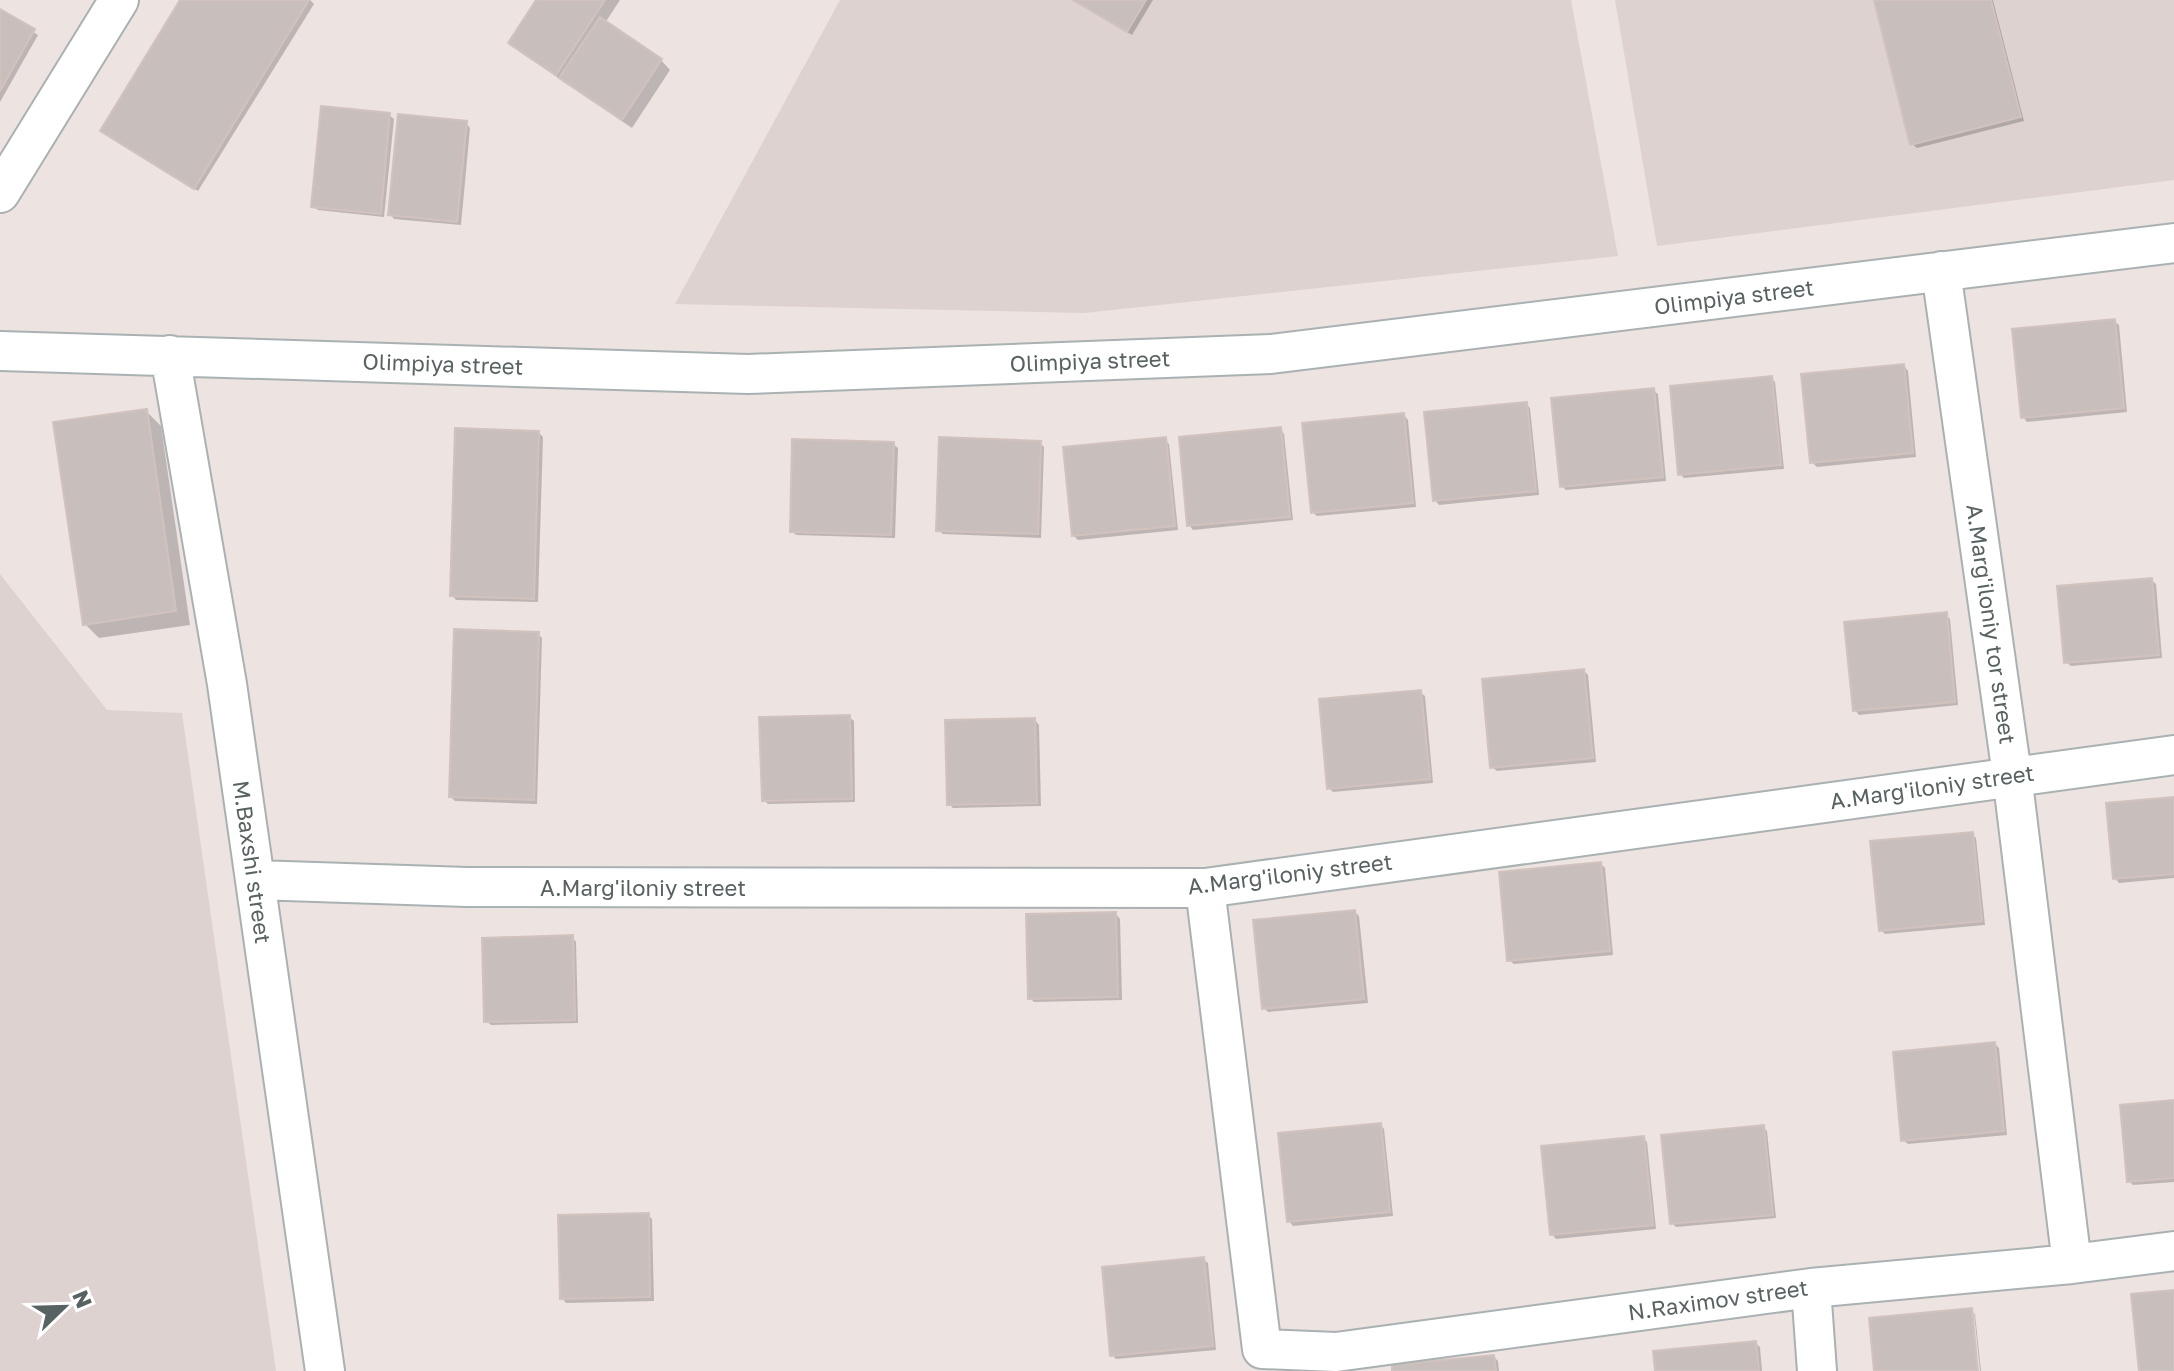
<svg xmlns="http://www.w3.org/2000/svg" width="2174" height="1371" viewBox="0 0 2174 1371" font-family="'Golos Text',sans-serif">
<rect width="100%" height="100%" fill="#ede3e0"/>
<!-- education -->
<path fill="#ddd2cf" d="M840,0H1571L1618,256L1084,313L675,304Z
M1615,0H2174V180L1657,246Z
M0,574L107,710L182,713L276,1371H0Z"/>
<!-- shadow -->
<path fill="#0003" d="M182,0H310L314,4L198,191L106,135Z
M539,0H620L605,23L661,60L670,70L632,128L520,52L511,43Z
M1074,0H1153L1132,35Z
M1876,0H1993L2024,121L1917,148L1912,144Z
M0,11L38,35L0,102Z
M389,115L394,119L384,217L318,210L313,206Z
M466,123L470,128L461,225L394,219L390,214Z
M2114,321L2119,325L2127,412L2027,422L2023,417Z
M1904,366L1908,371L1916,457L1817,467L1812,462Z
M1771,378L1775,382L1784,469L1684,478L1680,474Z
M1653,390L1658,394L1666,481L1566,490L1562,486Z
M1526,404L1530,408L1539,495L1439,505L1435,500Z
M146,411L161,426L190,625L99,638L85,624Z
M1404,415L1408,420L1416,507L1317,516L1312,512Z
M1280,429L1284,434L1293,520L1193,530L1189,525Z
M539,433L543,437L538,602L456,600L452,595Z
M1165,440L1169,444L1178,530L1078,540L1074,536Z
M1040,443L1044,447L1041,538L943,534L938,530Z
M893,444L898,448L895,538L796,535L792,531Z
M2151,580L2156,584L2162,658L2071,666L2066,662Z
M1946,615L1950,619L1958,705L1859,715L1855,710Z
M538,634L542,638L537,804L455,801L451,797Z
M1584,671L1588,675L1596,762L1497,771L1492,767Z
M1420,692L1425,696L1433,783L1333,792L1329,788Z
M849,717L854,721L855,802L768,804L764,800Z
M1035,720L1039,725L1041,806L953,808L949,804Z
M2174,799V878L2119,883L2115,878Z
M1972,834L1976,838L1985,925L1885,934L1881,930Z
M1601,864L1605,868L1613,955L1514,964L1509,960Z
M1355,912L1359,916L1368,1003L1268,1012L1264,1008Z
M1116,914L1120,919L1122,1000L1034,1002L1030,998Z
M572,937L576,942L578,1023L491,1025L486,1021Z
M1995,1044L1999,1048L2007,1135L1908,1144L1903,1140Z
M2174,1102V1182L2133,1185L2129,1181Z
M1380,1125L1384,1129L1393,1216L1293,1226L1289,1221Z
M1763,1127L1767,1131L1776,1218L1676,1227L1672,1223Z
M1643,1138L1647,1142L1656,1229L1556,1239L1552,1234Z
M648,1215L652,1219L654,1301L566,1303L562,1298Z
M1203,1259L1208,1263L1216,1350L1116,1359L1112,1355Z
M1974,1313L1975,1314L1981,1371H1980Z
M1755,1343L1760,1347L1762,1371H1657Z
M1494,1357L1498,1361L1499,1371H1394Z"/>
<!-- building -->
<path fill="#c8bfbd" stroke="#d2c2be" stroke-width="2" d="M180,0H309L194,189L100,131Z
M536,0H605L556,75L508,43Z
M1073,0H1146L1127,32Z
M1874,0H1991L2021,117L1910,145Z
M0,9L35,29L0,91Z
M600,17L662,59L622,120L559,78Z
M321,106L390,113L381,214L311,207Z
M398,114L467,121L457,222L388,215Z
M2115,319L2124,408L2021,418L2012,329Z
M1904,364L1913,453L1810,463L1801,374Z
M1772,376L1781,465L1678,475L1670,386Z
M1654,388L1663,477L1560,487L1551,398Z
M1527,402L1536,491L1433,501L1424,412Z
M147,409L176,611L83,625L53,422Z
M1404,413L1413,503L1311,513L1302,423Z
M1281,427L1290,517L1187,526L1179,437Z
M455,428L539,431L534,599L450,596Z
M939,437L1041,441L1038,534L936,531Z
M1166,437L1175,526L1072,536L1063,447Z
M792,439L894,442L891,535L790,532Z
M2152,578L2159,655L2064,663L2057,586Z
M1947,612L1955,702L1853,711L1844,622Z
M454,629L539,632L534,800L449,797Z
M1584,669L1593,758L1490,768L1482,679Z
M1421,690L1430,779L1327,789L1319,699Z
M850,715L852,799L762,801L759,717Z
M1035,718L1037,803L947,805L945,720Z
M2174,797V874L2113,879L2106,803Z
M1973,832L1982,921L1879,931L1870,841Z
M1601,862L1610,951L1507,961L1499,872Z
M1355,910L1364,999L1262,1009L1253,920Z
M1116,912L1118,997L1028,999L1026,914Z
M573,935L575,1020L484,1022L482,938Z
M1995,1042L2004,1131L1901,1141L1893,1052Z
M2174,1100V1178L2127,1182L2120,1105Z
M1381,1123L1390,1212L1287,1222L1278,1133Z
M1764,1125L1773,1215L1670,1224L1661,1135Z
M1644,1136L1653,1225L1550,1235L1541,1146Z
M649,1213L650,1297L560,1299L558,1215Z
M1204,1257L1213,1346L1110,1356L1102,1267Z
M2174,1290V1371H2139L2131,1294Z
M1972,1308L1978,1371H1874L1869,1318Z
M1756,1341L1759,1371H1655L1653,1351Z
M1494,1355L1496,1371H1392V1365Z"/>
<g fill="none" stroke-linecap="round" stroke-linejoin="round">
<!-- street casing -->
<g stroke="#aab1b2" stroke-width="42">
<path id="street" d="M0,193L119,0
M1941,271L2012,775L2072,1264
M0,351L748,374L1271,354L2174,243
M170,355L227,684L325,1371
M255,880L467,887L1205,888L2174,755
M1205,888L1262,1349L1336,1352L1811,1288L2072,1264L2174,1251
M1811,1288L1817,1371"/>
</g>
<!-- street -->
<use href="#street" stroke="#fff" stroke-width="38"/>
</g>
<g text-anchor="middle" stroke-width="6" stroke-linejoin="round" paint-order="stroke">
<!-- street labels -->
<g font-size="22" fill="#596262" stroke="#fff">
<text transform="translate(1734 297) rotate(-7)" y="8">Olimpiya street</text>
<text transform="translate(1090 361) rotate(-2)" y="8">Olimpiya street</text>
<text transform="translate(443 364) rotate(2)" y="8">Olimpiya street</text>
<text transform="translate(1991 624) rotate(82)" y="8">A.Marg'iloniy tor street</text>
<text transform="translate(1932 787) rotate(-8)" y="8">A.Marg'iloniy street</text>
<text transform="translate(252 862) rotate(82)" y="8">M.Baxshi street</text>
<text transform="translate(1290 874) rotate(-7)" y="8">A.Marg'iloniy street</text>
<text x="643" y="896">A.Marg'iloniy street</text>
<text transform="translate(1718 1300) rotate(-8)" y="8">N.Raximov street</text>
</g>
</g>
<!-- north arrow -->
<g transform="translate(64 1307) rotate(67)" stroke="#ffffff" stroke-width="6" paint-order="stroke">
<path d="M0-6L14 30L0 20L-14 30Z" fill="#596262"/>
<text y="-12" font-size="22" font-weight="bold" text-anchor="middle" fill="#596262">N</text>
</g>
</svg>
